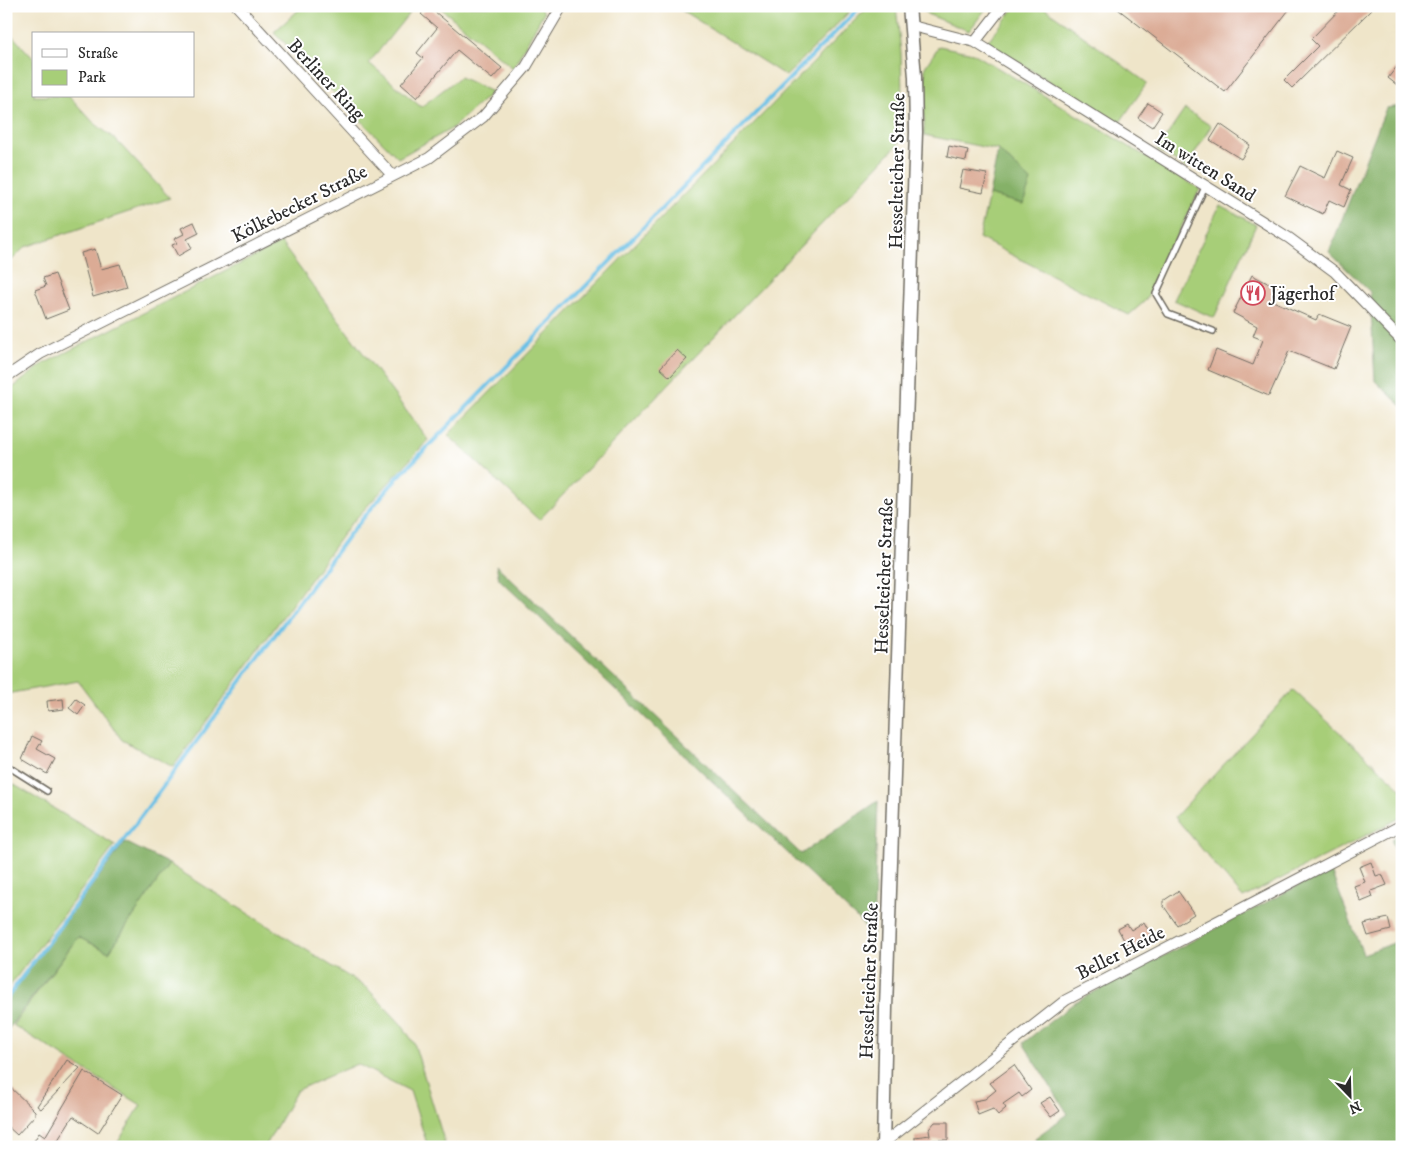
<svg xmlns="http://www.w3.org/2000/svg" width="1408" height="1153" viewBox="0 0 1408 1153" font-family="'IM FELL DW Pica',serif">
<rect width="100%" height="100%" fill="#fff"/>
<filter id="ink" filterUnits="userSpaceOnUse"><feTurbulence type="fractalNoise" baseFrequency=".02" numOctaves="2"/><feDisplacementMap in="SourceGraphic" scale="10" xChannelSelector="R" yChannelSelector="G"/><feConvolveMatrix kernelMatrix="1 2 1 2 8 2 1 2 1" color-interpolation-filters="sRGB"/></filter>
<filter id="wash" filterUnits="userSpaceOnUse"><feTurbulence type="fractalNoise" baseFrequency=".0096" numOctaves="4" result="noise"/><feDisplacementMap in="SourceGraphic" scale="20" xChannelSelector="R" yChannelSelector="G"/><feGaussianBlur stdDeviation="1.12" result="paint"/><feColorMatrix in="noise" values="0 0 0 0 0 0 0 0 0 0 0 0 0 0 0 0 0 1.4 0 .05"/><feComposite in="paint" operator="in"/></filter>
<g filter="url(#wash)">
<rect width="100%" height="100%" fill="#efe5c9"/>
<!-- green -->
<path fill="#a7ce78" stroke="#697c52" d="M303,6H415L369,63L421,107L460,77L492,92L451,129L398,158L274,32Z
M438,6H538L544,12L513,68Z
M675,6H855L786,76Z
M869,6H896L901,53L903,139L539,520L448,435Z
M921,6H988L969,31L927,14Z
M1016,6H1042L1147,83L1118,125L987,42Z
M6,29L34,59V96H69L93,122L116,140L170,198L25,247L6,266Z
M939,46L973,53L1200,189L1145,301L1129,315L979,238L989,195L1022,204L1031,181L998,150L924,135L925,67Z
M1185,109L1211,126L1186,168L1157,150Z
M1220,205L1256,225L1214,318L1174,300Z
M281,243L428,440L349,526L173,767L122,740L78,681L6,694V393L43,364Z
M1293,690L1402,789V817L1243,898L1175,817Z
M6,780L115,845L6,991Z
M169,864L367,988L401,1024L414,1043L446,1147H428L410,1091L357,1064L297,1090L265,1147H115L141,1105L13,1025L78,937L109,952Z"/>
<!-- forest -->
<path fill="#85b168" stroke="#586e4a" d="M1402,106V406L1375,381L1370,292L1329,252L1386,108Z
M998,150L1031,181L1023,204L989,195Z
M496,565L801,854L878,801L873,934L499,579Z
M1402,833V868L1391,839Z
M125,842L169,864L109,952L78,937L6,1032V1000Z
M1330,869L1363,954L1402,940V1147H1037L1035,1138L1068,1114L1023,1043L1075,1002Z"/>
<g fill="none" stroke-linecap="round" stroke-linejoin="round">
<!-- stream -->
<path stroke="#69c0e6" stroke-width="4" d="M6,999L349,535L397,478L861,6"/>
</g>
<g id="blocks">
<!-- building -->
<path fill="#dbab95" d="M428,6L502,68L492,79L457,50L417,98L401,84L423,58L417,53L437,28L421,14Z
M1114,6H1292L1225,92Z
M1343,6H1375L1292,88L1284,80L1318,46L1311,39Z
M1402,60V78L1397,85L1388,78Z
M1148,103L1162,112L1152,127L1138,118Z
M1220,124L1250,145L1241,159L1210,140Z
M949,146L968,150L966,161L947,157Z
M1337,151L1353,158L1341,185L1351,190L1344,207L1329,200L1323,214L1285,196L1300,166L1325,178Z
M963,170L987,174L983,193L959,188Z
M194,222L199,233L187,239L192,248L178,256L172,245L177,243L174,239L184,234L181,228Z
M95,249L101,269L120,264L127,287L93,297L81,253Z
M55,274L69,310L46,319L35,290L46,286L43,278Z
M1252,275L1279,289L1273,301L1316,320L1319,314L1351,327L1334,369L1289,351L1269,396L1208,370L1216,350L1253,365L1263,340L1253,336L1257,326L1233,313Z
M677,350L687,359L670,377L660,368Z
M63,699L64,709L48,711L47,701Z
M76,699L85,705L78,715L69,708Z
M32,736L42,741L37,749L55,759L47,774L22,759Z
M1371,862L1376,876L1382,874L1387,885L1371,891L1373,897L1361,902L1354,886L1365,882L1359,867Z
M1178,891L1194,914L1177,925L1163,905V901Z
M1388,918L1391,930L1368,936L1364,924Z
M1144,922L1153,939L1130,951L1118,929L1127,924L1131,930Z
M67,1060L80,1068L41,1109L37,1106Z
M1014,1065L1031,1090L1022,1097L1019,1093L1003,1104L1006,1108L998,1115L993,1109L978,1115L974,1101L985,1099L996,1090L990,1083Z
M84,1071L122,1095L98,1133L73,1116L56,1143L62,1147H30L39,1133L45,1137Z
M6,1083L35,1111V1115L17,1135L6,1125Z
M1050,1097L1060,1111L1051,1117L1040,1103Z
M935,1122H948V1140H933V1147H915V1137L930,1135L929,1129Z"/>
</g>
</g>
<g filter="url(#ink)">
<use href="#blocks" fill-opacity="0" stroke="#706c62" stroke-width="1"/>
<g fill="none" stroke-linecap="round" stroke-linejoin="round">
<!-- service casing -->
<g stroke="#706c62" stroke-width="8">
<path id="service" d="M1205,187L1156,294L1168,314L1213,331
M6,765L47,791"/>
</g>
<!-- minor casing -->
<g stroke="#706c62" stroke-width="12">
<path id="minor" d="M237,6L392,175
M912,26L975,42L1289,238L1335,272L1402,341
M975,42L1003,6
M6,377L40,354L429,158L483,117L526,67L562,6
M880,1146L1066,1000L1402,825"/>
</g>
<!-- tertiary casing -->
<g stroke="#706c62" stroke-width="15">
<path id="tertiary" d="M883,1147L886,1008L916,132L915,77L909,6"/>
</g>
<!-- service -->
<use href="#service" stroke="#fff" stroke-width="5"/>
<!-- minor -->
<use href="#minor" stroke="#fff" stroke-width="10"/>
<!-- tertiary -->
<use href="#tertiary" stroke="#fff" stroke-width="12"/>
</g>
</g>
<!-- icons -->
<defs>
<g id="restaurant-ring" transform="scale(1.25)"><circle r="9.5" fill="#fff" stroke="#d1495b" stroke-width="1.5"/><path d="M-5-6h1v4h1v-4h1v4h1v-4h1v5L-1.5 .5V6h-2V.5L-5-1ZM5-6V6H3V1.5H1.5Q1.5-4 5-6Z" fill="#d1495b"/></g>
</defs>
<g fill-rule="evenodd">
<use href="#restaurant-ring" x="1253" y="293"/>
</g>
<g text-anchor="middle" stroke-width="4" stroke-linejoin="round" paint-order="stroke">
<!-- street labels -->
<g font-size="19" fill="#2b2b2b" stroke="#fff">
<text transform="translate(327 79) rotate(47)" y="7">Berliner Ring</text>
<text transform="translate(1206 166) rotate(32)" y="7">Im witten Sand</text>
<text transform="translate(896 171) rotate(-89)" y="7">Hesselteicher Straße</text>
<text transform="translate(299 203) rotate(-27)" y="7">Kölkebecker Straße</text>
<text transform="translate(883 576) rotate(-88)" y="7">Hesselteicher Straße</text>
<text transform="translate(1120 952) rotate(-27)" y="7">Beller Heide</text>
<text transform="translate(868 981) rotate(-88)" y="7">Hesselteicher Straße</text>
</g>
<!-- poi labels -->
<g font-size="19" fill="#2b2b2b" stroke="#fff" text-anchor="start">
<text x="1270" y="300">Jägerhof</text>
</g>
</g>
<!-- margin -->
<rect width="1408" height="1153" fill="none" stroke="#fff" stroke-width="25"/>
<!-- legend -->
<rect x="32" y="32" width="162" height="65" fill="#ffffff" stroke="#aaaaaa"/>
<rect x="42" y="49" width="25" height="8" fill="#ffffff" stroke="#aaaaaa"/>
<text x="78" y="58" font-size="15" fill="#2b2b2b">Straße</text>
<rect x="42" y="70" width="25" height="15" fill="#a7ce78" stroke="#aaaaaa"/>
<text x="78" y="82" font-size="15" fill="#2b2b2b">Park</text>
<!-- north arrow -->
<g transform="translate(1350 1096) rotate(157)" stroke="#ffffff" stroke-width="4" paint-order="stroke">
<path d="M0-4L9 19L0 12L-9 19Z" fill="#2b2b2b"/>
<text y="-8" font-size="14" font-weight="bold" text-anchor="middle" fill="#2b2b2b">N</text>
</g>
</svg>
